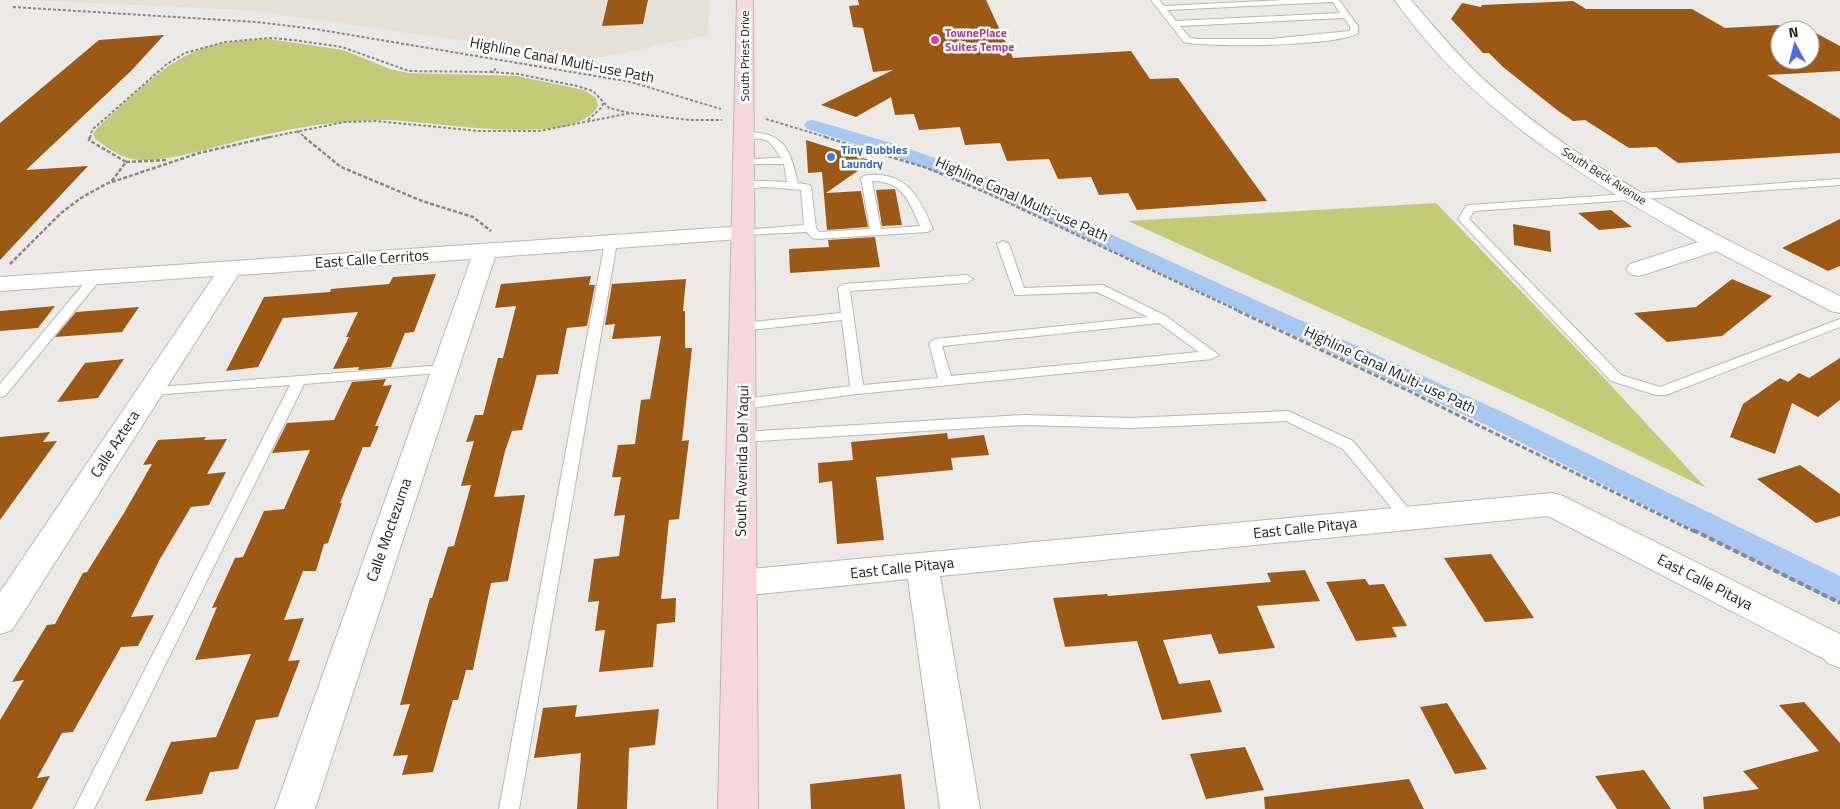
<svg xmlns="http://www.w3.org/2000/svg" width="1840" height="809" viewBox="0 0 1840 809" font-family="'Titillium Web',sans-serif">
<rect width="100%" height="100%" fill="#eceae7"/>
<!-- built -->
<path fill="#e6e1d6" d="M28,0H709L708,35L594,59L244,10Z"/>
<!-- green -->
<path fill="#c5ca78" d="M269,39L343,50L390,69L408,73L517,76L584,90L596,98L598,106C574,151 423,118 378,120C335,121 292,128 250,138C219,145 162,165 132,159C120,157 105,146 95,139L93,134L98,127C130,99 161,64 201,49C223,41 246,41 269,39Z
M1436,203L1591,364L1706,488L1543,409L1128,221Z"/>
<g fill="none" stroke-linecap="round" stroke-linejoin="round">
<!-- canal -->
<path fill="#a6c8f1" fill-rule="evenodd" d="M813,120L905,147L989,179L1498,410L1840,576V603L1829,599L1480,422L975,187L891,155L807,129L804,125L807,121Z"/>
</g>
<!-- building -->
<path fill="#9c5916" d="M608,0H648L643,24L602,26Z
M858,0H986L1013,58L1131,51L1150,79L1178,78L1267,201L1137,210L1128,193L1099,195L1091,177L1058,179L1049,159L1007,161L1000,143L965,145L960,127L919,130L914,114L895,115L891,97L856,117L821,105L893,70L873,72L863,28L853,27L849,6L859,5Z
M1573,1L1586,9H1692L1725,28L1799,24L1810,30H1780V60H1810V30L1840,46V71L1767,75L1840,119V153L1678,163L1656,147L1629,148L1585,120L1573,121L1557,110L1503,67L1489,53H1483L1451,19L1462,3L1481,7L1482,5Z
M164,35L132,70L26,170L88,166L0,260V123L99,40Z
M806,140L872,161L826,193L861,191L868,227L827,230L822,172L808,173Z
M895,189L902,225L882,226L876,190Z
M1611,210L1632,227L1599,230L1578,213Z
M1840,219V266L1828,271L1782,248Z
M1513,224L1550,231L1551,252L1514,245Z
M875,237L880,267L790,273L789,249L829,247L828,240Z
M436,274L414,332L405,333L391,367L358,370L359,367L333,369L349,337H346L358,312L283,318L258,367L226,371L264,297L330,292L331,289L389,284L393,277Z
M591,276L589,285H595L587,326L567,328L558,374L537,375L522,430L512,431L505,451L494,497L525,495L508,581L491,583L473,670H466L458,700H453L433,772L402,775L408,755L393,756L410,704L400,705L430,598H432L448,547L454,546L471,485L461,486L474,441L466,442L475,415H483L498,358H503L516,306L495,308L501,284Z
M686,279L683,311H685V348H692L682,441L689,440L679,519L669,520L661,599L676,598L675,622L657,624L653,667L599,672L605,630L595,631L599,601L588,602L594,559L619,556L625,515L614,516L621,477H612L618,445L635,444L641,400L650,399L661,336L612,339L615,324L605,325L612,284Z
M1732,279L1772,296L1722,336L1667,342L1634,313L1696,307Z
M55,306L38,328L0,331V311Z
M139,307L122,332L55,337L76,312Z
M1840,358V400L1818,417L1792,403L1775,454L1730,437L1743,404L1780,378L1788,382L1799,373L1809,378Z
M124,359L98,398L57,402L85,363Z
M386,379L383,386L392,385L375,426H379L370,447H363L340,503H342L328,543L324,544L316,571H303L284,620L304,618L288,661L300,660L278,717L256,720L238,769L210,772L202,794L145,801L171,742L216,737L251,654L195,660L217,607L212,608L235,558L243,557L264,511L284,509L310,450L272,453L287,423L334,420L352,382Z
M50,432L43,442L57,441L0,520V437Z
M947,433L948,439L984,435L989,455L951,458L953,470L876,477L884,540L837,544L832,481L819,483L818,463L853,460L851,442Z
M206,437L204,440L227,439L207,474L226,472L209,505L191,507L160,559L131,617L154,615L138,646L121,647L73,732L62,733L37,778L50,776L32,809H0V720L24,680L12,682L47,625L55,624L83,573L87,572L124,513L152,464L143,465L158,440Z
M1800,465L1840,494V516L1816,523L1757,479Z
M1491,554L1534,618L1485,622L1444,558Z
M1305,570L1320,601L1257,606L1275,648L1219,654L1211,634L1163,640L1179,684L1210,680L1222,712L1162,720L1137,641L1065,647L1053,598L1107,594L1108,596L1271,582L1267,573Z
M1365,579L1369,585L1384,584L1407,626L1392,627L1397,637L1356,641L1326,582Z
M1804,702L1840,743V809H1704L1703,797L1759,789L1743,771L1819,751L1779,705Z
M1447,703L1487,769L1455,774L1420,707Z
M577,705L575,717L659,709L655,745L629,748L627,809H577L581,753L534,758L543,708Z
M1245,747L1264,790L1206,799L1190,754Z
M1644,770L1671,809H1617L1595,776Z
M901,774L905,809H811L810,784Z
M1409,779L1424,809H1265L1264,797Z"/>
<g fill="none" stroke-linecap="round" stroke-linejoin="round">
<!-- lane casing -->
<g stroke="#bab8b4" stroke-width="2">
<path id="lane" d="M1151,0H1159L1164,6L1284,0H1339L1358,26V33C1340,46 1209,48 1184,42ZM1333,2L1340,13L1176,21L1167,10ZM1344,18L1350,26V31L1270,39H1198L1190,38L1180,26Z
M744,132C783,131 790,148 798,183L810,185L811,187L816,228L819,232L870,229L861,178C865,174 870,175 876,175C910,175 921,202 933,229L927,232L816,239L812,238L807,232L740,235L738,233L744,230L804,225L801,190L766,187L744,189L739,186C748,178 775,182 787,182L784,164H740V160L744,159L781,158C765,132 766,142 741,137L739,135ZM872,181C903,181 909,201 920,226L881,229Z
M1840,179V185L1474,211L1469,219L1621,375L1660,387L1840,319V327L1666,395H1656L1611,381L1458,219L1466,206L1470,205Z
M611,239L617,242L519,809H499L605,242Z
M1003,241L1009,244L1024,288L1103,285L1166,316L1219,355L1212,359L857,394L743,409L738,407L736,404L738,401L743,399L850,386L842,320L742,331L736,327L742,323L841,313L838,288L844,284L967,275L973,279L967,283L850,291L863,385L938,378L929,343L935,339L1148,317L1097,292L1015,295L997,244ZM1159,323L1199,352L951,376L942,346Z
M95,274L101,278L99,281L5,396L0,397V384L91,275Z
M444,365L451,369L449,372L304,384L94,809H74L290,385L150,395L145,394L143,391L145,388Z
M1288,411L1353,441L1413,514L1416,518L1413,522L1408,524L1403,522L1343,449L1286,421L1130,428L1024,425L743,442L738,440L736,437L738,434L743,432L1024,415L1130,418Z"/>
</g>
<!-- street casing -->
<g stroke="#bab8b4" stroke-width="2">
<path id="street" d="M1395,0H1411C1433,26 1455,52 1480,76C1582,171 1716,235 1840,296V313L1831,311L1716,251L1646,274L1638,276L1630,274L1626,269L1630,264L1698,242C1586,181 1469,107 1395,0Z
M744,226L752,228L755,233L752,238L495,257L315,809H275L471,259L238,275L12,630L0,634V592L214,276L0,291V277Z
M1552,493L1563,496L1840,634V668L1828,663L1824,659L1548,516L940,576L980,809H940L908,579L740,596L728,592L724,583L728,574L740,570Z"/>
</g>
<!-- secondary casing -->
<g stroke="#bab8b4" stroke-width="2">
<path id="secondary" d="M737,0H753L758,809H718Z"/>
</g>
<!-- path-far3 -->
<path stroke="#8a8987" stroke-width="2" stroke-dasharray="3 2" stroke-linecap="butt" d="M13,7L256,22L315,29L631,82L721,109
M491,72L518,74L577,86L593,91L609,108L630,113
M766,119L829,138
M588,120L601,108L604,102
M297,131L306,138
M90,138L92,130L167,64L185,53L225,42L270,38L293,40L342,47L409,71L490,72L496,69
M265,138L345,122L376,121L479,131H539L631,113L689,120H722"/>
<!-- path-far2 -->
<path stroke="#8a8987" stroke-width="2.5" stroke-dasharray="4 2" stroke-linecap="butt" d="M90,137L89,140L126,162L111,182
M304,137L341,167L422,201L473,217L491,231
M825,137L927,168L994,196L1241,312
M126,162L167,160
M10,264L61,213L81,198L106,184L199,153L270,137"/>
<!-- path-far1 -->
<path stroke="#8a8987" stroke-width="3" stroke-dasharray="5 2.5" stroke-linecap="butt" d="M1238,311L1411,392L1695,532"/>
<!-- path -->
<path stroke="#8a8987" stroke-width="4" stroke-dasharray="6 3" stroke-linecap="butt" d="M1693,530L1840,603"/>
<!-- lane -->
<use href="#lane" fill="#fff" fill-rule="evenodd"/>
<!-- street -->
<use href="#street" fill="#fff" fill-rule="evenodd"/>
<!-- secondary -->
<use href="#secondary" fill="#f4d8dc" fill-rule="evenodd"/>
</g>
<!-- markers -->
<circle fill="#d1479c" stroke="#fff" stroke-width="2" cx="935" cy="40" r="5"/>
<circle fill="#3f7fe0" stroke="#fff" stroke-width="2" cx="831" cy="157" r="5"/>
<g text-anchor="middle" stroke-width="5" stroke-linejoin="round" paint-order="stroke">
<!-- far-hotel labels -->
<g font-size="12" font-weight="bold" fill="#b23c85" stroke="#fff" text-anchor="start">
<text x="945" y="37">TownePlace<tspan x="945" dy="14">Suites Tempe</tspan></text>
</g>
<!-- far-street labels -->
<g font-size="12" fill="#222120" stroke="#fff">
<text transform="translate(745 56) rotate(-90)" y="4">South Priest Drive</text>
<text transform="translate(1604 176) rotate(32)" y="4">South Beck Avenue</text>
</g>
<!-- far-shop labels -->
<g font-size="12" font-weight="bold" fill="#366cbe" stroke="#fff" text-anchor="start">
<text x="841" y="154">Tiny Bubbles<tspan x="841" dy="14">Laundry</tspan></text>
</g>
<!-- street labels -->
<g font-size="15" fill="#222120" stroke="#fff">
<text transform="translate(562 60) rotate(11)" y="5">Highline Canal Multi-use Path</text>
<text transform="translate(1022 199) rotate(24)" y="5">Highline Canal Multi-use Path</text>
<text transform="translate(372 259) rotate(-4)" y="5">East Calle Cerritos</text>
<text transform="translate(1390 370) rotate(25)" y="5">Highline Canal Multi-use Path</text>
<text transform="translate(115 444) rotate(-57)" y="5">Calle Azteca</text>
<text transform="translate(742 461) rotate(-89)" y="5">South Avenida Del Yaqui</text>
<text transform="translate(1305 528) rotate(-6)" y="5">East Calle Pitaya</text>
<text transform="translate(389 530) rotate(-71)" y="5">Calle Moctezuma</text>
<text transform="translate(902 568) rotate(-6)" y="5">East Calle Pitaya</text>
<text transform="translate(1705 582) rotate(27)" y="5">East Calle Pitaya</text>
</g>
</g>
<!-- north arrow -->
<g transform="translate(1795 45) rotate(353)"><circle r="24" fill="#ffffff" stroke="#a7a6a6"/>
<path d="M0-4L9 19L0 12L-9 19Z" fill="#4e6bdf"/>
<text y="-8" font-size="14" font-weight="bold" text-anchor="middle" fill="#222120">N</text>
</g>
</svg>
